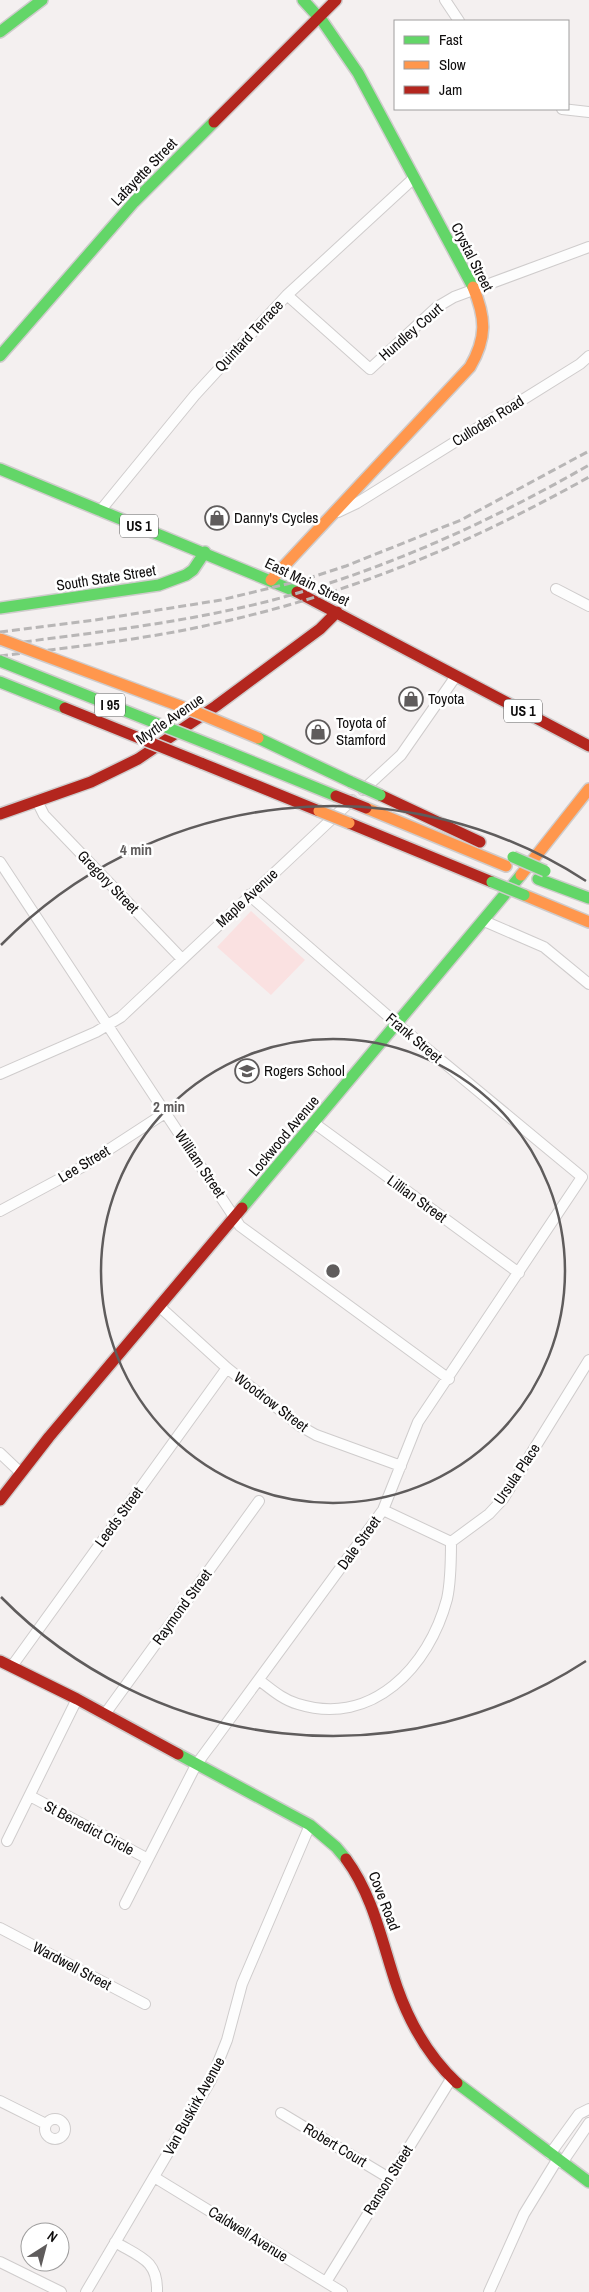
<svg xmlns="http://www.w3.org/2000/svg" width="589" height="2292" viewBox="0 0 589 2292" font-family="'Archivo Narrow',sans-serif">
<rect width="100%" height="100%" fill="#f4f0f0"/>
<!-- pitch -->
<path fill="#fae1e1" d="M251,911L305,960L271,995L217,947Z"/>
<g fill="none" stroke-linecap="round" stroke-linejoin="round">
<!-- street casing -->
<g stroke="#cfcccc" stroke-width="12">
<path id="street" d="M445,0L459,21
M562,109L589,112
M287,295L370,369L437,307L454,297L589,247
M100,511L195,395L287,295L414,178
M338,512L357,503L580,364L589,356
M556,589L589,606
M363,790L401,755L456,676
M38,803L44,815L182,959
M0,862L240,1226L449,1379
M484,921L544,947L589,984
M0,1074L96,1032L121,1017L352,800
M314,1123L519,1273
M0,1211L82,1167L165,1113
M160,1307L227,1368L300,1426L316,1435L401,1466
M0,1453L21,1473
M383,1510L451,1542
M12,1666L227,1368
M259,1680C271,1689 283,1700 298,1704C372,1727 429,1667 447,1599C451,1581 451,1561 451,1542L489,1514L503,1499L589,1360
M105,1714L259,1501
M30,1796L148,1859
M7,1841L77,1699
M125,1904L196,1765L383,1510L418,1422L582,1177L396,1023L249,895
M0,1928L145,2004
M0,2101L46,2124
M281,2113L389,2178
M45 2129a10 10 0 1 1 20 0a10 10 0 1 1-20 0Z
M550,2154L579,2114L589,2109
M562,2163L589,2123
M154,2177L342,2292
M115,2242C140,2257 158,2260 157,2292
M0,2262L61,2292
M326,2282L451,2079
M86,2292L211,2080L227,2040L242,1984L310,1825
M489,2292L524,2214L557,2160"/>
</g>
<!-- fast casing -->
<g stroke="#cfcccc" stroke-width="14">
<path id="fast" d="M303,0L323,22L358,73L473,287
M0,32L42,0
M0,356L134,202L214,122
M0,469L297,592
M0,608L159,585L186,575L193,570L205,552
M0,682L65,708
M258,738L351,782
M221,749L336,796
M538,879L589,898
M242,1208L521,875
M178,1754L310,1825L336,1847L346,1859
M457,2083L589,2182"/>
</g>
<!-- slow casing -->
<g stroke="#cfcccc" stroke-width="14">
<path id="slow" d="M271,580L470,367C487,338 486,318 473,287
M366,808L506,866
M521,875L589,789
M524,895L589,922"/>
</g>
<!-- jam casing -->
<g stroke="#cfcccc" stroke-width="14">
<path id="jam" d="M214,122L336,0
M297,592L589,746
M201,763L319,811
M380,795L480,842
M0,814L91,782L138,759L216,706L320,629L337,612
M349,823L492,882
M0,1500L49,1437L242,1208
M0,1661L77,1699L178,1754
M346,1859C374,1897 382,1943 397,1987C410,2024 428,2056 457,2083"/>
</g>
<!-- street -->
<use href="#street" stroke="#fdfdfd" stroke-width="10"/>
<!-- fast -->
<use href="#fast" stroke="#63d668" stroke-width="11"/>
<!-- slow -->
<use href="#slow" stroke="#ff974d" stroke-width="11"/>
<!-- jam -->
<use href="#jam" stroke="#b3261e" stroke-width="11"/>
<!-- rail -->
<path stroke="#b8b6b6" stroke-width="3" stroke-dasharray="8 4" stroke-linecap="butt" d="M0,632L95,620L221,600L303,580L346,566L461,520L589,451
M0,645C91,633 184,623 273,600C384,570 490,522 589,465
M0,656C71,647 143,640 213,624C350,594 467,545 589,477"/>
<!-- fast-bridge casing -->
<g stroke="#cfcccc" stroke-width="14" stroke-linecap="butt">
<path id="fast-bridge" d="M0,661L221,749
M351,782L380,795
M513,857L545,871
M492,882L524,895"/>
</g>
<!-- slow-bridge casing -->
<g stroke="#cfcccc" stroke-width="14" stroke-linecap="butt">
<path id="slow-bridge" d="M0,639L196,712L258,738
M319,811L349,823"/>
</g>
<!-- jam-bridge casing -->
<g stroke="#cfcccc" stroke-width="14" stroke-linecap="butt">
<path id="jam-bridge" d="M65,708L201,763
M336,796L366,808"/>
</g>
<!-- fast-bridge -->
<use href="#fast-bridge" stroke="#63d668" stroke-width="11"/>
<!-- slow-bridge -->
<use href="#slow-bridge" stroke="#ff974d" stroke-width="11"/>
<!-- jam-bridge -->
<use href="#jam-bridge" stroke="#b3261e" stroke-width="11"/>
</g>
<!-- distance rings -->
<g fill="none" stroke="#5f5c5c" stroke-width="2.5">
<circle cx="333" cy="1271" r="232"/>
<path d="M586 1661A465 465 0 0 1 1 1597M1 945A465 465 0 0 1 586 881"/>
</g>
<!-- icons -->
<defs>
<g id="shop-ring" transform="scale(1.25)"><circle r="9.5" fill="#fff" stroke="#5f5c5c" stroke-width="1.5"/><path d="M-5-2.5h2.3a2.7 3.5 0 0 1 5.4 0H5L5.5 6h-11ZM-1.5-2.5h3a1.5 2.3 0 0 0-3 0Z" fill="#5f5c5c"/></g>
<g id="school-ring" transform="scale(1.25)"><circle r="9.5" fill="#fff" stroke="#5f5c5c" stroke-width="1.5"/><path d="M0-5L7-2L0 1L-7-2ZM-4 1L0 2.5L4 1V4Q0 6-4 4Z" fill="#5f5c5c"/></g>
</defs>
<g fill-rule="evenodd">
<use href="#shop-ring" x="217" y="518"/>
<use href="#shop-ring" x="411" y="699"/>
<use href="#shop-ring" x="318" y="732"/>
<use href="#school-ring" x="247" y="1071"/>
</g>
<g text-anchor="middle" stroke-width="5" stroke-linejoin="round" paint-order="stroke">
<!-- shield labels -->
<g fill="#fff" stroke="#575656" stroke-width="1">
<rect x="120" y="514.5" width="38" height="23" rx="4"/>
<rect x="95" y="693.5" width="30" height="23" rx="4"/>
<rect x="504" y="699.5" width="38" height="23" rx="4"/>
</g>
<g font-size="14" font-weight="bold" fill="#0f0d0d">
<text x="139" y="531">US 1</text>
<text x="110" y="710">I 95</text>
<text x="523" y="716">US 1</text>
</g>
<!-- street labels -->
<g font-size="15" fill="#0f0d0d" stroke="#fff">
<text transform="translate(144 172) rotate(-46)" y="5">Lafayette Street</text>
<text transform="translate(472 257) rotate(63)" y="5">Crystal Street</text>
<text transform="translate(411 332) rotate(-41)" y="5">Hundley Court</text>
<text transform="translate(249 336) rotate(-47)" y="5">Quintard Terrace</text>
<text transform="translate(488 421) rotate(-32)" y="5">Culloden Road</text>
<text transform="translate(106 578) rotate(-9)" y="5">South State Street</text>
<text transform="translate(307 582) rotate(26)" y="5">East Main Street</text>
<text transform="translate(170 719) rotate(-34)" y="5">Myrtle Avenue</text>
<text transform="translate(108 882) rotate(46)" y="5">Gregory Street</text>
<text transform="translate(247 898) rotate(-43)" y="5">Maple Avenue</text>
<text transform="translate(414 1038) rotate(40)" y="5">Frank Street</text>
<text transform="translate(284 1136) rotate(-50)" y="5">Lockwood Avenue</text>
<text transform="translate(84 1164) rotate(-31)" y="5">Lee Street</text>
<text transform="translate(200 1164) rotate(56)" y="5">William Street</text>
<text transform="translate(417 1199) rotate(36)" y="5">Lillian Street</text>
<text transform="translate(271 1402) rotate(37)" y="5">Woodrow Street</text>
<text transform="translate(517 1474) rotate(-56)" y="5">Ursula Place</text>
<text transform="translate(119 1517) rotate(-54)" y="5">Leeds Street</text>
<text transform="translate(359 1543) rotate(-54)" y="5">Dale Street</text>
<text transform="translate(182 1607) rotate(-54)" y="5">Raymond Street</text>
<text transform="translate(89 1828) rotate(28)" y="5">St Benedict Circle</text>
<text transform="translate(384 1901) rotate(69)" y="5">Cove Road</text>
<text transform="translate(72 1966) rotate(28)" y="5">Wardwell Street</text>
<text transform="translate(194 2106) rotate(-61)" y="5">Van Buskirk Avenue</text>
<text transform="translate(335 2145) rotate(31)" y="5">Robert Court</text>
<text transform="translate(388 2180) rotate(-58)" y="5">Ranson Street</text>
<text transform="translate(248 2234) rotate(32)" y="5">Caldwell Avenue</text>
</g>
<!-- poi labels -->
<g font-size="15" fill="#0f0d0d" stroke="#fff" text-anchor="start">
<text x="234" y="523">Danny's Cycles</text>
<text x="428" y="704">Toyota</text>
<text x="336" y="728">Toyota of<tspan x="336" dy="17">Stamford</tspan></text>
<text x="264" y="1076">Rogers School</text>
</g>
</g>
<circle cx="333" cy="1271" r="8" fill="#5f5c5c" stroke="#fff" stroke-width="2.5"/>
<g font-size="15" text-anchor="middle" font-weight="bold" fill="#5f5c5c" stroke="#fff" stroke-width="5" stroke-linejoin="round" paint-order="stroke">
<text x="136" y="855">4 min</text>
<text x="169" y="1112">2 min</text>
</g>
<!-- legend -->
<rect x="394" y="20" width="175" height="90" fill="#ffffff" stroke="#9f9e9e"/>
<rect x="404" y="36" width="25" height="8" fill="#63d668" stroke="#9f9e9e"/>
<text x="439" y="45" font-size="15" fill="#0f0d0d">Fast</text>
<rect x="404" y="61" width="25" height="8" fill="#ff974d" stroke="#9f9e9e"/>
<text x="439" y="70" font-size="15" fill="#0f0d0d">Slow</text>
<rect x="404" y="86" width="25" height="8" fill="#b3261e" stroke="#9f9e9e"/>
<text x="439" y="95" font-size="15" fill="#0f0d0d">Jam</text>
<!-- north arrow -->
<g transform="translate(45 2247) rotate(36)"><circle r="24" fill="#ffffff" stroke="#9f9e9e"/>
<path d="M0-4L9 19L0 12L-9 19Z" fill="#5f5c5c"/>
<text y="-8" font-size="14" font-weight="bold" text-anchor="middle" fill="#0f0d0d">N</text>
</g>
</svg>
